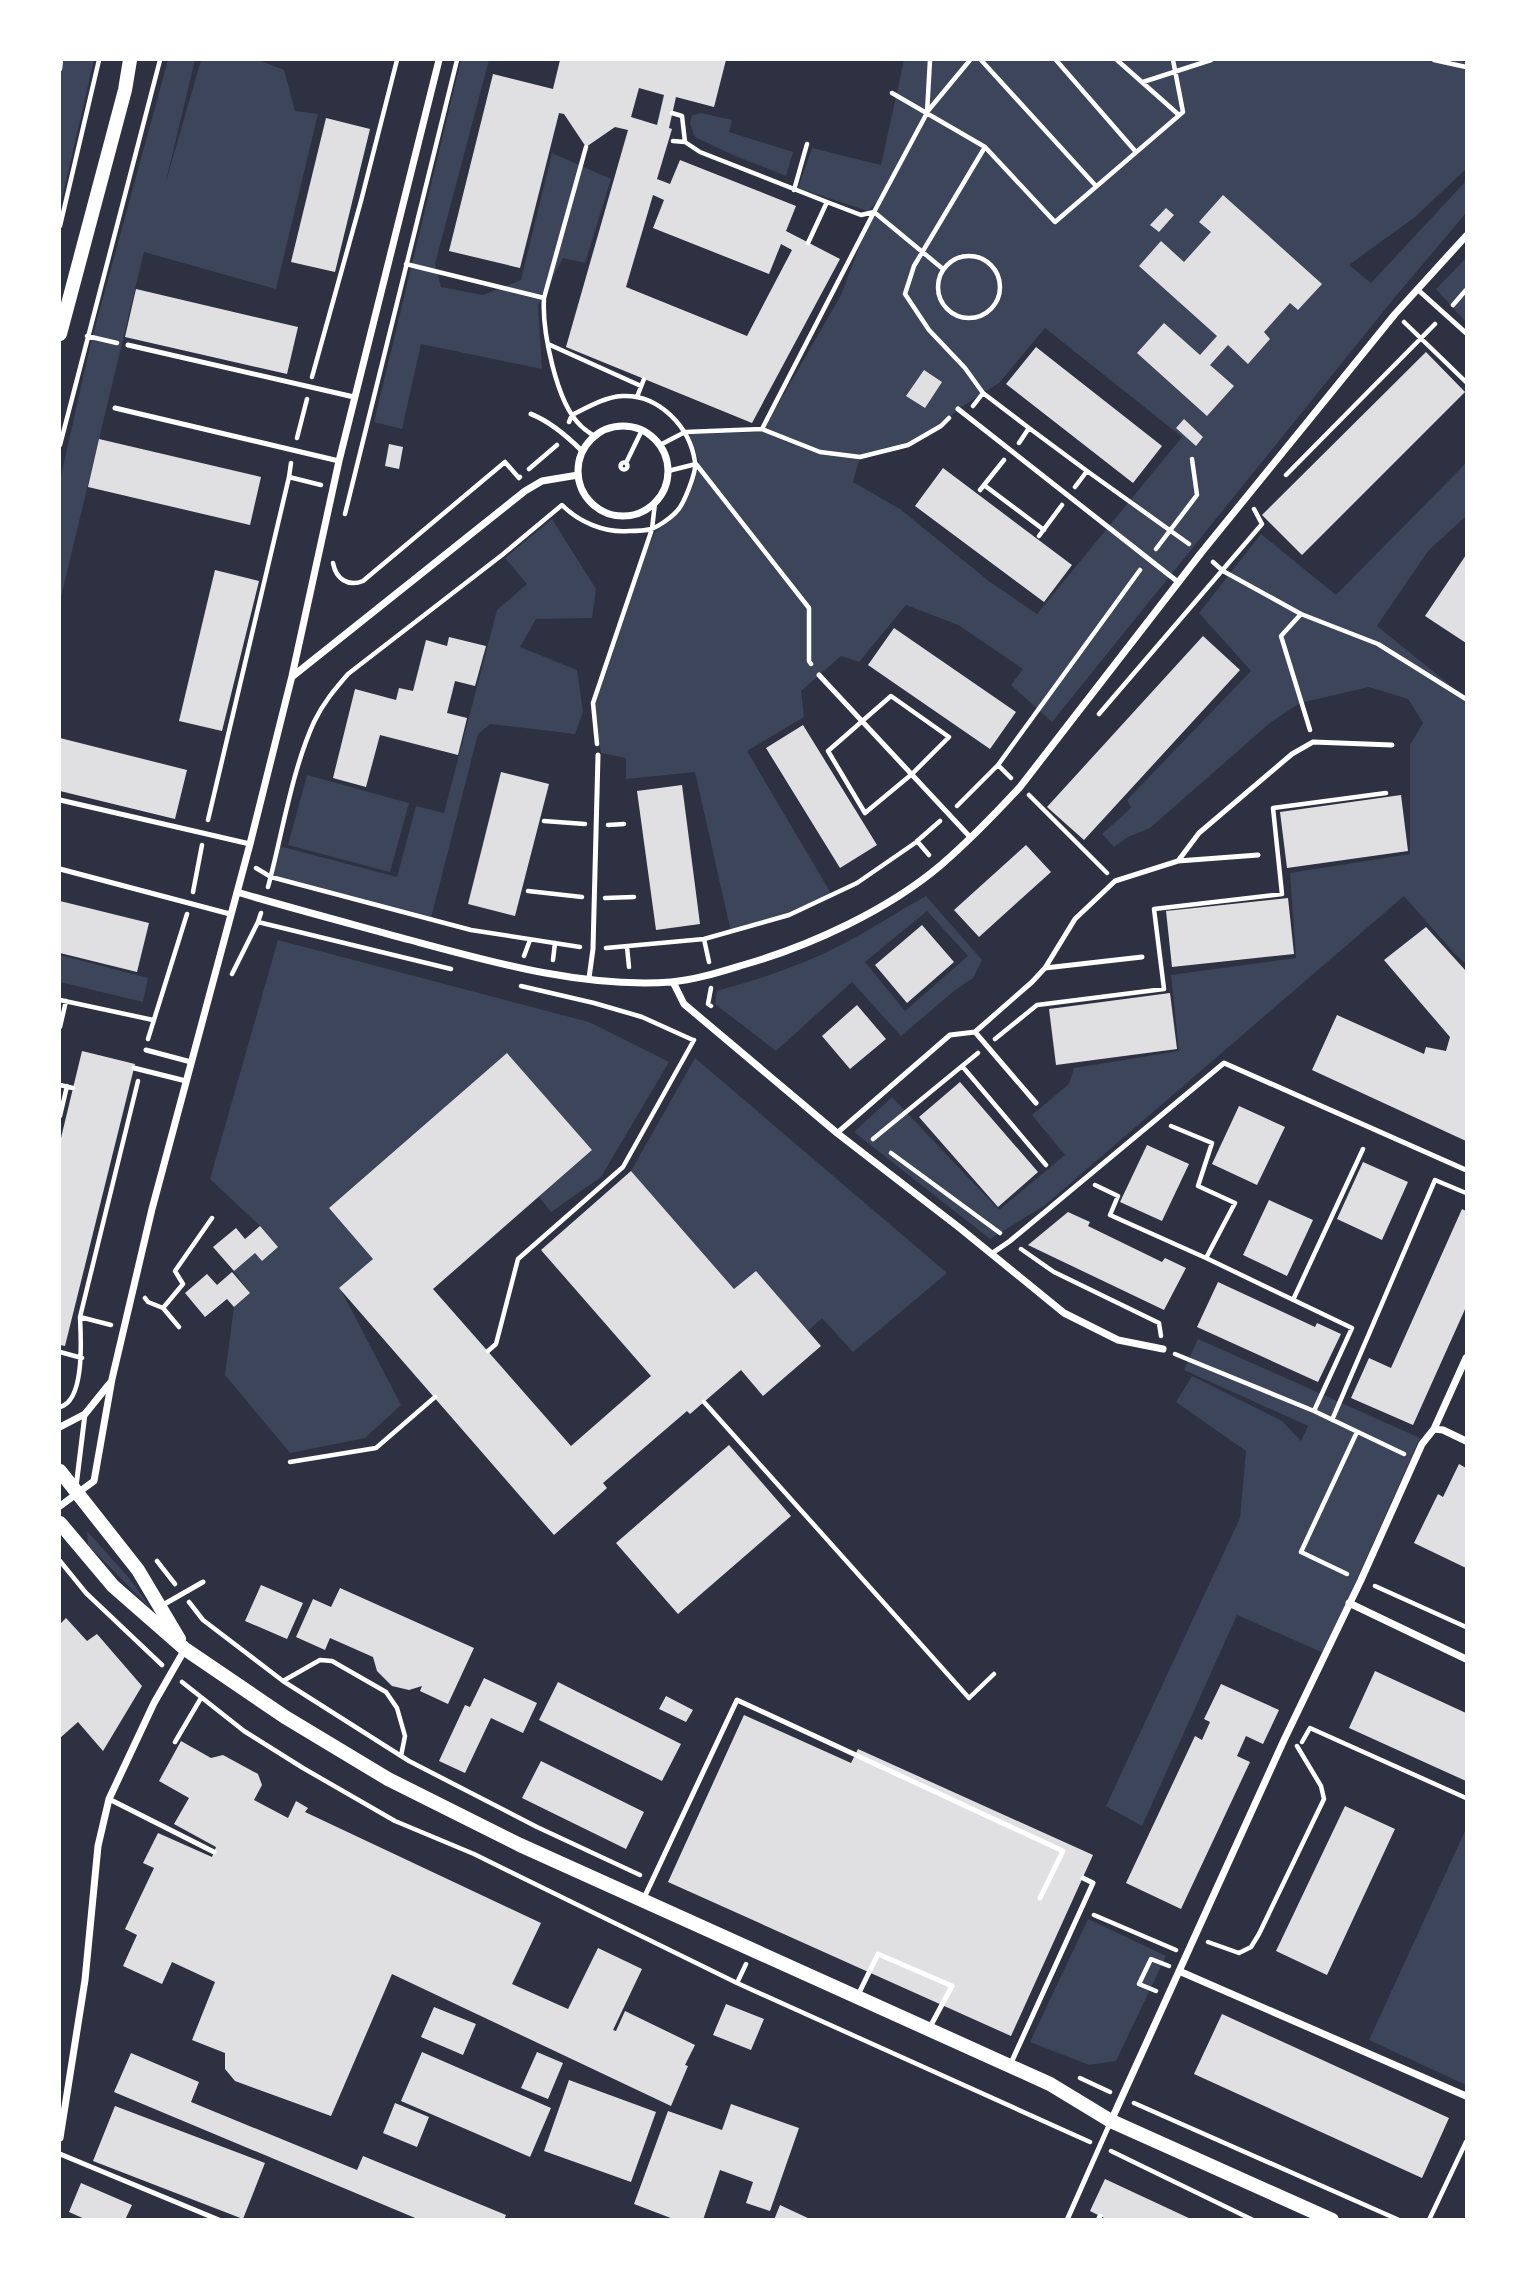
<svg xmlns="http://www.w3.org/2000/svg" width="1526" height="2279" viewBox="0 0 1526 2279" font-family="Inter,sans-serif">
<rect width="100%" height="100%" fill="#2d3142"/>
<!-- green -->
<path fill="#3c4559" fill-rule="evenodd" d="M60,60H94L60,207Z
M168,60H195L165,185L201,60H259L284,70L295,111L318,114L276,289L144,252L60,601V480L92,338Z
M461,60H489L435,264L441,287L483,295L521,280L552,153L611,179L585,263L563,258L538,305L542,369L421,344L402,429L374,422Z
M904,60H1466V169L1415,217L1349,265L1371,283L1466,181V213L1391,302L1052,722L1011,685L1023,669L958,625L906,605L859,662L841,656L801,691L804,717L747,751L832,895L789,915L731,932L695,772L626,779V758L601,753L593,703L634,581L655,532L679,513L694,484L699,462L689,434L762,432L841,295L876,203L868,211L798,188L812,148L881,165ZM1045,328L1182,437L1037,614L990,582L900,509L853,482L860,457L908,445L941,426L958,409L999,383Z
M701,113L732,120L729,132L793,152L786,176L733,155L695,137L690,124L692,115Z
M1466,258V322L1436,289Z
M1466,463V516L1428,551L1377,626L1466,698V964L1454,953L1404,896L1045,1205L990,1239L854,1132L892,1097L999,1210L1065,1155L1032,1115L1069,1084L1074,1068L1179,1051L1171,975L1296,958L1290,873L1410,854V745L1423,723L1408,699L1369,687L1300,703L1271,722L1150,828L1128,837L1114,847L1102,834L1131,808L1127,800L1251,671L1199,613L1261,534L1336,595Z
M552,519L596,589L592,618L536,619L520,647L577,670L583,712L575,734L490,724L478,734L431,918L271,877L279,846L397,877L416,806L444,813L497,610L527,584L505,558Z
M307,775L409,803L390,872L288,845Z
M926,896L982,960L973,978L954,991L901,1036L852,982L776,1051L715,1004L717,991C761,979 805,964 845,943C873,928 899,911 926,896ZM927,911L968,956L905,1011L865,962Z
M278,940L589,1022L669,1062L601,1177L551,1212L539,1197L592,1150L507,1053L329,1208L373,1259L340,1288L401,1405L365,1438L290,1453L225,1375L234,1307L250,1293L234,1271L255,1253L262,1260L278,1247L260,1226L210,1179Z
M60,955L148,978L143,1002L60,982Z
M695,1058L947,1273L853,1352L822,1318L808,1331L756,1271L734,1289L631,1171Z
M1198,1339L1420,1438L1324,1653L1237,1615L1142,1826L1106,1806L1240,1518L1246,1451L1176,1402L1192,1376L1282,1421L1301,1441L1308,1426L1184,1370Z
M87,1531L129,1578L152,1610L88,1545Z
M1466,1829V2085L1369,2040Z
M1088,1919L1166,1956L1116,2061L1089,2065L1030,2042Z"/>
<!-- building -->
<path fill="#e0e0e3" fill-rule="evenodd" d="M560,60H726L714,107L676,97L669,128L672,129L657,179L670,184L680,160L796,206L786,231L840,259L752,423L566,347L628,130L615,127L586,147L564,114L559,113L520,268L449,251L493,74L553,89ZM639,88L664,95L657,125L631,117ZM653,195L664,200L653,228L769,274L781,244L792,250L747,336L626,287Z
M326,118L370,129L335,272L291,262Z
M1223,195L1322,284L1298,310L1290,303L1264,332L1270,339L1248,364L1228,345L1210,365L1234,386L1207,416L1137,353L1164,323L1200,355L1217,336L1139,266L1161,241L1184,262L1211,232L1199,222Z
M1166,208L1174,215L1159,232L1150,225Z
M136,289L298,327L287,374L125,337Z
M1036,347L1162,446L1133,483L1006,384Z
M1426,352L1465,392L1302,555L1262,515Z
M924,370L942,382L925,408L906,396Z
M1184,419L1203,437L1196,446L1176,428Z
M99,439L261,477L250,525L88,487Z
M389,444L403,447L399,469L385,466Z
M943,468L1072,565L1044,602L915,506Z
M1466,555V643L1425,616Z
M215,570L259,581L222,731L179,721Z
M894,628L1016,712L990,749L868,665Z
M1203,636L1240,670L1084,840L1047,807Z
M449,637L486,646L475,686L455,681L447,713L467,718L458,755L380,735L366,787L333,778L355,689L396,700L399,688L413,691L426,640L447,646Z
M803,725L877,845L840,868L766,748Z
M60,738L187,770L175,819L60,791Z
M501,772L549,784L515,916L468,904Z
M682,785L700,924L656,930L637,791Z
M1401,795L1408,851L1287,868L1280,812Z
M1026,845L1051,872L979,937L954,910Z
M1288,898L1294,954L1172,967L1166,911Z
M60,901L149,923L137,972L60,953Z
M922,925L954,962L907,1003L875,965Z
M1426,927L1466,971V1141L1312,1070L1337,1015L1424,1054L1426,1047L1446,1051L1450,1037L1384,960Z
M1170,993L1177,1049L1056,1065L1049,1009Z
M857,1005L886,1039L850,1069L822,1036Z
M82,1051L135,1064L65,1346L60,1345V1142Z
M507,1053L592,1150L433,1289L571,1446L651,1376L541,1250L631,1171L734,1289L756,1271L821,1346L763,1396L741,1370L690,1414L687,1411L603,1483L607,1488L554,1535L339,1288L373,1259L329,1208Z
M960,1082L1038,1172L998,1207L919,1117Z
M1239,1106L1285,1127L1257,1185L1212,1164Z
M1147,1145L1189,1164L1162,1221L1120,1202Z
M1363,1162L1408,1182L1382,1240L1337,1219Z
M1269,1200L1313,1220L1287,1276L1243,1255Z
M1462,1209L1466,1211V1307L1413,1425L1351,1398L1369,1358L1391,1368Z
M1068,1212L1090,1222L1088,1226L1162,1262L1165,1258L1186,1268L1164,1310L1028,1245Z
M260,1226L278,1247L262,1261L255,1253L234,1271L213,1247L236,1228L245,1239Z
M232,1272L250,1293L234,1307L227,1299L205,1317L185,1293L207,1274L217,1285Z
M1218,1282L1315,1327L1317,1323L1341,1334L1318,1382L1197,1327Z
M729,1445L791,1516L678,1614L616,1543Z
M1459,1464L1466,1468V1568L1414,1543L1438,1494L1443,1497Z
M261,1585L303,1603L287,1639L245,1621Z
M340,1588L474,1648L448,1704L420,1691L422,1686L409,1690L392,1686L377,1671L373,1657L330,1638L325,1650L296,1637L313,1599L331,1607Z
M66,1618L87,1641L97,1634L142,1686L103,1751L78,1722L60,1738V1624Z
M1375,1671L1466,1713V1781L1349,1728Z
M484,1678L537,1703L523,1733L491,1718L465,1773L439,1761L465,1705L470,1707Z
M558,1682L681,1744L662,1781L539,1720Z
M1221,1684L1279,1710L1263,1744L1246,1736L1237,1756L1250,1762L1181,1909L1126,1883L1195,1736L1202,1740L1210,1722L1204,1719Z
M666,1696L693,1710L686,1722L659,1709Z
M744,1715L851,1763L858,1749L1093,1855L1011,2036L668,1882Z
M181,1741L211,1758L223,1755L258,1774L262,1785L254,1800L288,1818L296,1801L308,1808L305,1812L541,1923L512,1984L568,2009L598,1948L642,1969L613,2030L616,2031L625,2011L695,2045L685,2065L688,2066L671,2106L392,1974L331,2116L235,2081L225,2069V2053L192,2040L215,1982L172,1962L162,1984L123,1966L137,1935L125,1929L154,1868L143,1863L158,1833L212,1857L216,1847L174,1824L189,1798L159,1781Z
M541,1761L644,1812L626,1849L522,1798Z
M1345,1806L1395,1829L1327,1975L1276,1951Z
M726,2004L764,2019L751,2050L713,2035Z
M434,2007L476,2024L463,2055L421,2037Z
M1222,2014L1449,2118L1422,2178L1194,2074Z
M422,2052L551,2108L530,2157L401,2101Z
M537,2052L563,2063L548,2099L521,2088Z
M131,2053L199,2082L191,2102L357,2170L363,2156L506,2215L504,2220H420L114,2092Z
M569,2080L656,2112L631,2182L544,2151Z
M395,2103L429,2117L417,2147L383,2133Z
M731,2104L799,2128L770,2211L746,2203L753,2182L720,2170L703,2220H676L634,2204L668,2111L722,2130Z
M115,2106L265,2163L243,2219L93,2161Z
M1105,2179L1193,2220H1108L1090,2211Z
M81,2183L132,2205L125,2220H87L69,2212Z
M780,2205L812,2220H774Z"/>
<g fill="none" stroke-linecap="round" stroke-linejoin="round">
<!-- path -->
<path stroke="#fff" stroke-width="4.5" d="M981,60L1096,186
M1056,60L1136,152
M1117,60L1179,115
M1434,60L1466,67
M60,69L61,60
M1143,82L1211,60
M892,93L985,147L1055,222L1183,112L1173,60
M927,112L970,60
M672,113L682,116L685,142L700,152L827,202L808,243
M673,141L685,142
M794,190L807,144
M827,202L861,215L874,212L927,113L930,60
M60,226L99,60
M938 287a31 31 0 1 1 62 0a31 31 0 1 1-62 0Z
M406,264L544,298C542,330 556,403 581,426C585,430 590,433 594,436
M544,298L586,147
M1453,305L1466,290
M1404,322L1466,382
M87,336L117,343
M548,344L641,386
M312,377L361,201L397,60
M983,393L965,368L929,330L905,294L914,266L985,147
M637,397L644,379
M973,406L983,393L1029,428L1019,443
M1029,428L1087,471L1075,487
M762,429L874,212L943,269
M297,438L307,399
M60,445L160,60
M660,445L685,432L762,429L820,452L860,457L908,445L941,426L949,418
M620.5 466a3.5 3.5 0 1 1 7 0a3.5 3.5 0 1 1-7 0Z
M291,463L289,477L321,485
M626,463L642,430
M529,469L557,445
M668,471L696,464L809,608V661L811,664
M1087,471L1189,544
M1286,475L1435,324
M984,485L1044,530
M980,490L1004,460
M345,514L457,60
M1039,536L1062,505
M1156,549L1197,495L1192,459
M1213,562L1223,571L1301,614L1378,644L1466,699
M333,563C336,579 348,587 363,581L505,462L519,478L520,477
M1301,614L1281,636L1310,730
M891,696L949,737L912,774L865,813L828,751Z
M1099,714L1262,524L1254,509
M597,744L593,703L652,529L655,503
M998,765L1011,778
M1029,795L1107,873
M957,806L998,765L1140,570
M208,820L289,477
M544,821L585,824
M608,825L624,824
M917,841L929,855
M256,868L271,877L471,930L580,947
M268,887C282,835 292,770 314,722C323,703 335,689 348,674L502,555L562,505C579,522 604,533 629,531C636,531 644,531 651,529C658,527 672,517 677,511C684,504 697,471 695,462C690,427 659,394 622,396C605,397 588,407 572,415L569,422
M528,891L582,897
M193,892L202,845
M605,898L634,897
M258,922L451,969
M704,939L709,962
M627,947L629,967
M606,948L704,939L789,915L857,883L915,843L940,821
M524,956L530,940
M553,960L555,943
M232,974L258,922L261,913
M521,986L594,1003L642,1017L693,1040
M60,1000L153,1020
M711,1006L708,1004L711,988
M60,1027L66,1001
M148,1039L187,914
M995,1039L1037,1005L1164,989L1154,909L1282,894L1273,808L1386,793
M962,1066L1046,1165
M60,1085L73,1088
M60,1116L67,1086
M873,1139L978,1053
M891,1153L1000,1233
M1095,1185L1118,1196L1110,1215L1206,1258L1235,1203L1198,1186L1212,1143L1171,1126
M1021,1249L1054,1272L1159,1323L1161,1336
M1206,1258L1352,1328L1314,1411
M145,1298L148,1302L163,1308L179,1327
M1293,1300L1363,1149
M163,1308L183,1284L175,1271L212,1218
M80,1317L111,1325
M488,1351L496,1344L518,1259L623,1167L694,1040
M60,1352L82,1358
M1175,1354L1314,1411L1404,1454
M704,1402L969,1698L994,1674
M60,1407C85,1401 81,1338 80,1317L138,1081
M1332,1420L1435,1180L1466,1193
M290,1462L376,1448L435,1397
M60,1561L86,1593L162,1665
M157,1561L175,1584
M1347,1574L1301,1552L1357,1432
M1375,1586L1466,1627
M189,1602L203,1620L283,1681L409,1761L537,1827L640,1875
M283,1681L320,1660L332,1661L386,1692L397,1708L405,1736L401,1756
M182,1682L244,1731L303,1768L395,1821L474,1854L737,1983L1090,2142
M175,1742L201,1698
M1302,1742L1310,1728L1466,1798
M1094,1915L1176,1950
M1208,1942L1239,1953L1251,1947L1259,1934L1324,1799L1321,1786L1297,1746
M737,1983L746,1964
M1156,1991L1139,1984L1151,1959L1169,1966
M1080,2078L1110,2092
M1134,2103L1399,2220
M1111,2151L1253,2220
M1429,2220L1466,2142"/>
<!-- service -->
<path stroke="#fff" stroke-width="5" d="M1417,289L1466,333
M128,345L354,397
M115,408L339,461
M958,409L1178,582
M531,414C551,422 567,436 582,451
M819,675L971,838
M60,800L250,844
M1178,861L1258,855
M60,869L230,914
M1045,968L1142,957
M589,978L593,949L598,755
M975,1032L1036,1103
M146,1050L191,1062
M134,1068L186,1081
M837,1133L950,1035L975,1032L1032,982L1045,968L1075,919L1115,881L1178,861L1199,833L1292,754L1313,742L1392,745
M991,1254L1010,1241L1224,1063L1466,1170
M76,1487L85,1414
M161,1606L203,1582
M109,1799L214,1852
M643,1900L737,1700L1063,1851L1040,1898
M858,1995L878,1954L952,1986L930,2027
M1011,2063L1093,1883L1083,1878
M60,2154L219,2220
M1067,2220L1110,2123
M1098,2220L1100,2216"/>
<!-- minor -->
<path stroke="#fff" stroke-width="7" d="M578 471a45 45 0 1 1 90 0a45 45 0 1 1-90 0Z
M293,676L525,491L542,481L578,475
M237,892C294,909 352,924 410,940C495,963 583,988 671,982C695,980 720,972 743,965C810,946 888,910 941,865C969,841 995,814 1020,787L1201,553L1395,314L1466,236
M673,982L684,1004L837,1133L961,1229L1064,1313L1118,1340L1163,1349
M60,1427L85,1414L110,1383
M1434,1429L1466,1358
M60,1506L94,1481L112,1379L152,1209L250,844L292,676L339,461L439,60
M1349,1603L1466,1659
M1179,1971L1466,2096
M1111,2121L1284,1740L1361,1580L1422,1444L1434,1429L1443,1430L1466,1441
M60,2138L85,1980L98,1846L109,1799L154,1703L185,1649"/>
<!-- secondary -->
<path stroke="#fff" stroke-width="14" d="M60,334L125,90L130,60
M60,1471L138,1570L179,1639
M60,1523L113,1586L185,1649L285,1717L388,1779L520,1845L1050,2084L1111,2121L1332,2220"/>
</g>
<!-- border -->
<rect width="1526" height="2279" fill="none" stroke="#ffffff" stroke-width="122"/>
</svg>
